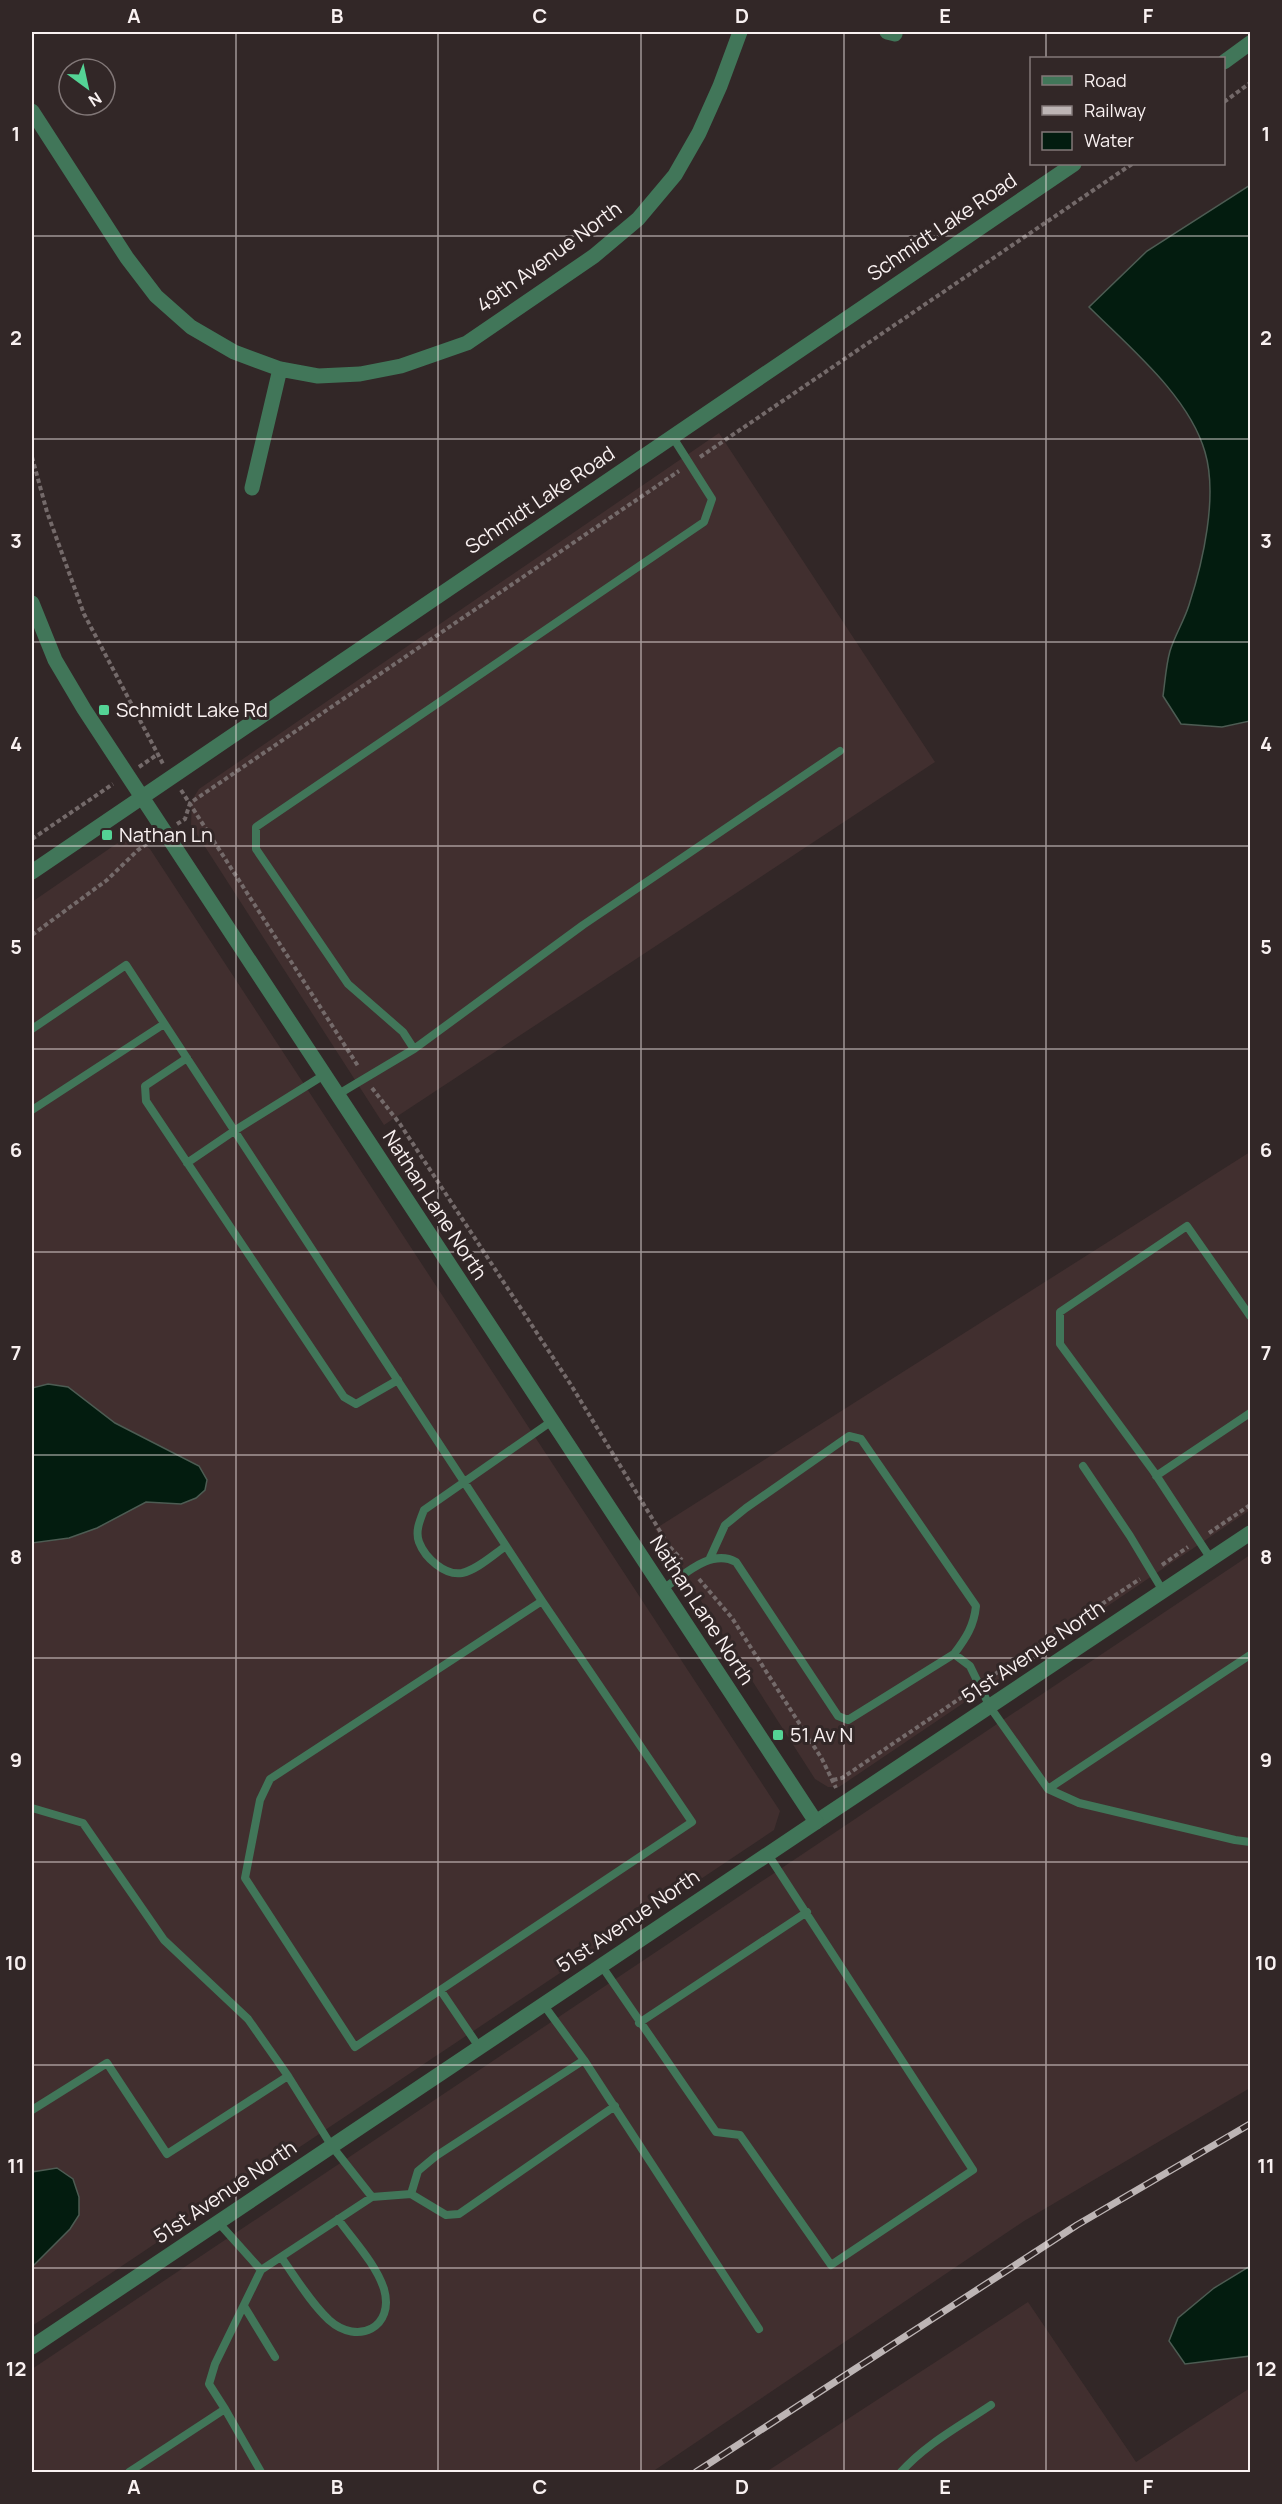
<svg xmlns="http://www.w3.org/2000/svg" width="1282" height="2504" viewBox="0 0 1282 2504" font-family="Manrope,sans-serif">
<rect width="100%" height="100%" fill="#322727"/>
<!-- built -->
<path fill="#412f2f" d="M719,433L935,762L384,1125L191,825L192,800L199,789Z
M132,841L142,843L150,849L780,1811L774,1830L32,2326V902L119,842Z
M1250,1152V1510L839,1787H828L815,1779L655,1529Z
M1250,1555V2088L1024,2221L652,2472H32V2369Z
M1028,2302L1136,2462L1250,2388V2472H766Z"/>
<!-- water -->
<path fill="#031c0f" stroke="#4d5c53" stroke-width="1.5" d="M1250,185V721L1222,727L1181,724L1163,696C1165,682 1166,665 1170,651C1175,635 1184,621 1189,605C1203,562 1218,496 1205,452C1189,396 1129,347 1089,307L1147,251Z
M48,1384L68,1387L115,1423L199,1466L207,1480L205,1490L196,1498L181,1504L146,1502L97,1528L69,1538L32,1543V1388Z
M57,2168L73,2179L79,2197V2215L70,2229L32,2267V2172Z
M1250,2266V2356L1185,2364L1169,2341L1178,2318L1214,2288Z"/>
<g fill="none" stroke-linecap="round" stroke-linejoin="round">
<!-- path -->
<path stroke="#746a6a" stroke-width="4" stroke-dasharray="4.5 3" stroke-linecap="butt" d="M1224,102L1250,83
M32,457L47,512L84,614L163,764
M700,457L1132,164
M139,767L158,754
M181,790L358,1066
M177,824L185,819L190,803L679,471
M32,839L113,784
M32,935L107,880L138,850L151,841
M372,1088L400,1124L571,1385L669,1546L682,1560
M1209,1533L1250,1505
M1162,1565L1188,1547
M699,1579L732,1618L822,1759L836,1788
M989,1678L1140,1579
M833,1780L842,1778L968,1693"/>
<!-- service -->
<path stroke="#417659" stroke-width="8" d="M32,1029L126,965L542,1601L692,1822L355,2047L245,1878L260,1800L270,1779L542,1601
M414,1049L403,1032L348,984L256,849V827L704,522L712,499L672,436
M187,1058L145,1086L146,1101L344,1397L356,1404L398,1380
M337,1095L414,1049L583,925L840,751
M32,1110L164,1024
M187,1163L234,1131L324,1075
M1083,1466L1130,1536L1163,1591
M1156,1476L1250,1413
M506,1546C494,1554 477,1570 462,1573C445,1576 425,1558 419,1542C415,1531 420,1520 424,1510L552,1421
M710,1558L725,1525L746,1508L849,1436L861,1439L976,1606C974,1626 966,1638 954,1654
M1211,1559L1154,1472L1060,1344V1312L1187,1226L1250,1316
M663,1589C684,1575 711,1548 736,1562L838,1716L848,1720L954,1654L970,1666L990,1707L1048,1789L1079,1803L1235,1840L1250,1842
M1048,1789L1250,1655
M32,1808L83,1823L164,1940L248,2019L288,2076L331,2145L372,2197L411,2194L446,2215L459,2214L615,2106
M601,1965L716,2132L740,2135L831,2265L973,2170L767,1853
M441,1991L479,2047
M543,2004L584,2060L759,2329
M639,2023L807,1912
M32,2110L107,2063L167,2154L288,2076
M411,2194L418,2171L436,2156L584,2060
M281,2257C296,2278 310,2302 329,2320C358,2346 395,2327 384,2289C376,2264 353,2240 338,2219
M261,2270L372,2197
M244,2306L275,2357
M225,2409L261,2472
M129,2472L225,2409L209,2384L215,2364L261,2270L218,2222
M901,2472C926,2444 960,2426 991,2405"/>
<!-- minor -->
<path stroke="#417659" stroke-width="15" d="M887,32L895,34
M32,111L127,258L156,296L191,327L234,352L280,369L318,376L360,374L401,366L467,343L594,256L638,219L675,175L699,133L720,86L740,32
M252,488L280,369
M816,1822L1250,1533"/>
<!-- tertiary -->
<path stroke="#417659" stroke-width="15" d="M1224,62L1250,43
M32,603L55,660L84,709L816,1822L32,2347
M32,872L1074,164"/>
<!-- rail casing -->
<g stroke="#bdb5b5" stroke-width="7">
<path id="rail" d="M696,2472L1077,2225L1250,2124"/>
</g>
<!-- rail -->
<use href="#rail" stroke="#322727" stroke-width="4.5" stroke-dasharray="14" stroke-linecap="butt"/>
</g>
<!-- grid -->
<path fill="none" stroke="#f9f1f1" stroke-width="1.5" stroke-opacity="0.55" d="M236,32V2472M438,32V2472M641,32V2472M844,32V2472M1046,32V58M1046,164V2472M32,236H1250M32,439H1250M32,642H1250M32,846H1250M32,1049H1250M32,1252H1250M32,1455H1250M32,1658H1250M32,1862H1250M32,2065H1250M32,2268H1250"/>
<!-- markers -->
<g fill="#54d395" stroke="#322727" stroke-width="2">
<rect x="98" y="704" width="12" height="12" rx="3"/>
<rect x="101" y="829" width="12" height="12" rx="3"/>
<rect x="772" y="1729" width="12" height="12" rx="3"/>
</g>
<g text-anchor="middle" stroke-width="6" stroke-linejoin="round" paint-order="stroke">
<!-- street labels -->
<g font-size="20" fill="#f9f1f1" stroke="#322727">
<text transform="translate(942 227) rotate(-34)" y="7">Schmidt Lake Road</text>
<text transform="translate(549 257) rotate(-36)" y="7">49th Avenue North</text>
<text transform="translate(540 500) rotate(-34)" y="7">Schmidt Lake Road</text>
<text transform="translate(435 1205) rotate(57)" y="7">Nathan Lane North</text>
<text transform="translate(702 1610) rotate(57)" y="7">Nathan Lane North</text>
<text transform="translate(1033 1652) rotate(-34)" y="7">51st Avenue North</text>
<text transform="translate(628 1921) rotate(-34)" y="7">51st Avenue North</text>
<text transform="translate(225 2192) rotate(-34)" y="7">51st Avenue North</text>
</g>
<!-- poi labels -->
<g font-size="20" fill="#f9f1f1" stroke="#322727" text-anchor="start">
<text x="116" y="717">Schmidt Lake Rd</text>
<text x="119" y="842">Nathan Ln</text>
<text x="790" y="1742">51 Av N</text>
</g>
</g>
<!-- border -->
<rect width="1282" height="2504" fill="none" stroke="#322727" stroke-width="66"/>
<!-- legend -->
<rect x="1030" y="57" width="195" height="108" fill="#322727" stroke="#827878" stroke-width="1.5"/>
<rect x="1042" y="76" width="30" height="9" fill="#417659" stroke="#827878" stroke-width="1.5"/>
<text x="1084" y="87" font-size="18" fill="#f9f1f1">Road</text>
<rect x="1042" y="106" width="30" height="9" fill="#bdb5b5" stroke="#827878" stroke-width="1.5"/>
<text x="1084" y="117" font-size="18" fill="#f9f1f1">Railway</text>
<rect x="1042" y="132" width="30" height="18" fill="#031c0f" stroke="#827878" stroke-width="1.5"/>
<text x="1084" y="147" font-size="18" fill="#f9f1f1">Water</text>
<!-- north arrow -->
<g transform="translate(87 87) rotate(147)"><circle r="28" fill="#322727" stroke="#827878" stroke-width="1.5"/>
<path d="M0-4.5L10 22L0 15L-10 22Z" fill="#54d395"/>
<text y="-9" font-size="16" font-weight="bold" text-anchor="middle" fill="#f9f1f1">N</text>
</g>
<rect x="33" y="33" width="1216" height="2438" fill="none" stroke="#f9f1f1" stroke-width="2"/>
<g font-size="20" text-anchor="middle" font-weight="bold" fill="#f9f1f1">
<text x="134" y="23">A</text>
<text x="337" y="23">B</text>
<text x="540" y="23">C</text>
<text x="742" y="23">D</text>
<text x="945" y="23">E</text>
<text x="1148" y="23">F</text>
<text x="16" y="141">1</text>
<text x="1266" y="141">1</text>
<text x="16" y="345">2</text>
<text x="1266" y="345">2</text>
<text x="16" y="548">3</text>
<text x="1266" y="548">3</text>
<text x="16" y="751">4</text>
<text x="1266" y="751">4</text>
<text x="16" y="954">5</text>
<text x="1266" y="954">5</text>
<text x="16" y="1157">6</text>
<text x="1266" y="1157">6</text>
<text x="16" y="1360">7</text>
<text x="1266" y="1360">7</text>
<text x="16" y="1564">8</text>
<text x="1266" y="1564">8</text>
<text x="16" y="1767">9</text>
<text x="1266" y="1767">9</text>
<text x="16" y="1970">10</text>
<text x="1266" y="1970">10</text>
<text x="16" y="2173">11</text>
<text x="1266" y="2173">11</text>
<text x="16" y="2376">12</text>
<text x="1266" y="2376">12</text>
<text x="134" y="2494">A</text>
<text x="337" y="2494">B</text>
<text x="540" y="2494">C</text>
<text x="742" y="2494">D</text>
<text x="945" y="2494">E</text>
<text x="1148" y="2494">F</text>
</g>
</svg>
